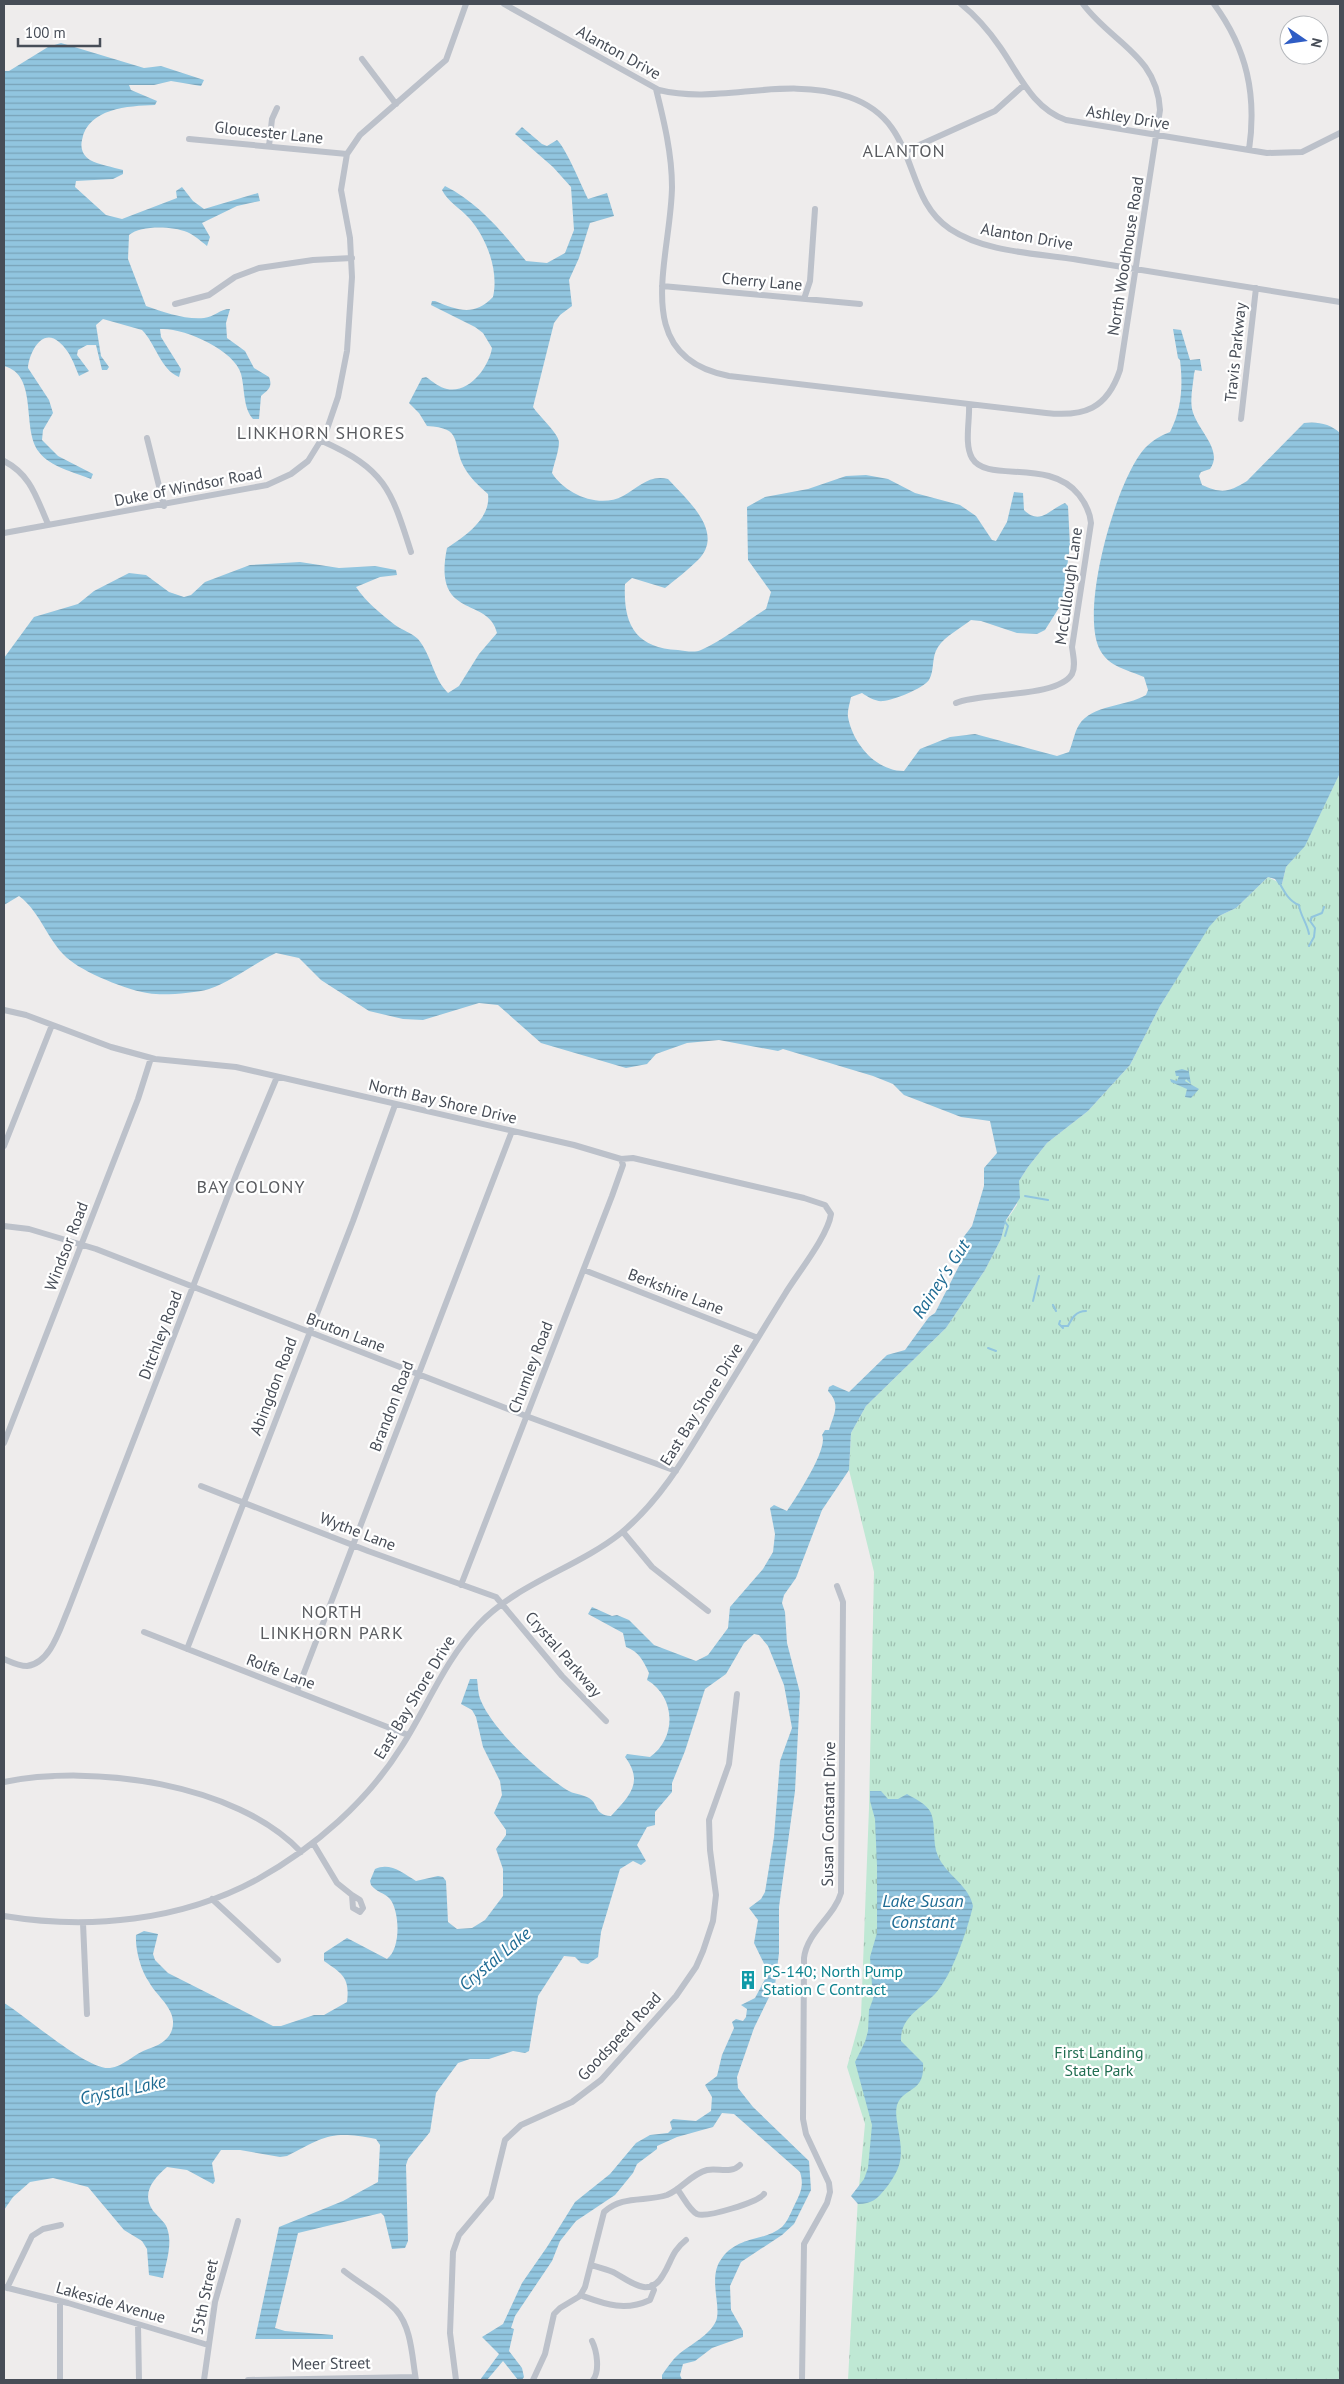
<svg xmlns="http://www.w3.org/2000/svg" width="1344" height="2384" viewBox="0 0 1344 2384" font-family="'PT Sans',sans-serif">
<defs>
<pattern id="park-tufts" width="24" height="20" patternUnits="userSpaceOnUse" patternTransform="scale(1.25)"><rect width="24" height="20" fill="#bfe8d4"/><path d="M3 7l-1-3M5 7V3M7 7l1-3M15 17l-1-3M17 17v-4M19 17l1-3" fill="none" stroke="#9dbeaf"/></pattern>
<pattern id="water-rules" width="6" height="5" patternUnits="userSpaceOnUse" patternTransform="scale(1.25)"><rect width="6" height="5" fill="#91c5df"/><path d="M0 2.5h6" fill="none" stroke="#78a2b8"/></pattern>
</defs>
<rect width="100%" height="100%" fill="#eeecec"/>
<!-- park -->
<path fill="url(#park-tufts)" d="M1340,773V2380H848L858,2197L865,2124L847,2067L861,2016L869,1808L874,1572L849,1470L851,1433L866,1406L946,1328L985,1270L1001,1239L1006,1221L1017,1205L1019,1181L1028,1167L1047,1143L1088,1111L1130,1065L1160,1006L1208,927L1219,916L1236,908L1268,877L1282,884L1286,867L1305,845Z"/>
<!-- water -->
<path fill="url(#water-rules)" d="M61,43L144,68L161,66L204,80L201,86L171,81L154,85H129L131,90L157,101L155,105C128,106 88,108 82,140C80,148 83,156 90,160C99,165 113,167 123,170V174L113,179L76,181L75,187L106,215L122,219L177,198L176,191L182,187L193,201L204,209L258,193L260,201L237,206L202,223L210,237L207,246C201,241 194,235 187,232C172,226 141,225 129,235L128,259L146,306C163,312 186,320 204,318C214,317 220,309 230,309L226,323L227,338L245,351L254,368L269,377C273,387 268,390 261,396L259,419H253C243,408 245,389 241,374C235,350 183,327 160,329L161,337L181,369L179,377C160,369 156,344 142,330L103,319L96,325L101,356L109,367L107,370H102L96,345H87L78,350L77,355L89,371L79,376C74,364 70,351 59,342C42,327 29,353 28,368L49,400L53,413L43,430L42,440L58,456L93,474L91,479C74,472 50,467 39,452C21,429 39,375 4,366V71H9L48,47Z
M522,127L542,144L547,146L557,140C566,148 581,185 588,199L607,193L614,216L590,223L579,258L569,280L572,306L560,315L554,323L533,407C538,415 559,434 559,442C559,451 554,463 552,473C565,494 599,509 623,496C638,488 649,474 668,479C686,499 726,532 698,560C688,570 676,579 665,588L632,578L625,584C623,624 635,648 678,650C685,651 695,653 701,650C724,640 745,622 766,609L771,592L748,560L747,507L765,497L808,489L846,476L866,475L888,479L915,493L960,505L976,516L992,540L996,541L1007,522L1014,492L1023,493L1024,510C1040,526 1050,509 1065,503L1068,506L1070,546L1062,603L1045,630L1037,634L1017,633L981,621L971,620C961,628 945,636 938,647C931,657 935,670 929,680C922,689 894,700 883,701C876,702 868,697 862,693L851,697C850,703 847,711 848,717C853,744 876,771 904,771L920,749L950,737L975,734L1057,756L1069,752C1073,743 1074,733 1079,725C1092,704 1126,707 1146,695L1148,690L1144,677C1128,670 1109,667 1100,650C1079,611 1116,480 1145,448C1153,440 1160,436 1170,432C1182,409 1183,385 1180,360L1178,358L1173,329L1181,330L1190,360L1200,359L1202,371L1195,370L1194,374C1193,385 1190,398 1192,409C1197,431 1224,449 1210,469L1201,472L1199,476L1202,485C1222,494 1229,492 1247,481L1304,423C1317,421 1331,424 1340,433V773L1305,846L1286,867L1282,884L1279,885L1275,879L1268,877L1236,908L1219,916L1209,927L1160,1006L1130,1065L1088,1111L1047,1143L1028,1167L1019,1181L1020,1198L1006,1220L1001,1239L985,1270L946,1328L866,1406L851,1433L849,1470L822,1510L796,1578L784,1595L782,1603L785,1612L787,1643L800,1693L795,1791L779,1907V1953L775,1985L754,2028L737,2077L738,2088L753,2107L809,2161L811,2190L794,2224L782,2235L741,2262L730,2286L731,2310L743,2331V2337L712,2348L695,2361L683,2364L680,2375L682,2380H662V2375C667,2368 672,2360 679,2354C690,2345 710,2335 716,2321C722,2306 707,2277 722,2258C739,2235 764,2242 782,2227C788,2221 791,2212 795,2204C801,2192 804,2185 800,2172L734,2114L722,2113L713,2127L677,2137L657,2146V2149L637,2164L633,2173L615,2195L576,2221L560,2241L552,2261L515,2316L511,2328L514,2329L509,2351L522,2368L524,2377L522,2380H518L503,2361L487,2380H480L499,2354L482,2337L503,2324L522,2283L547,2247L575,2202L610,2174L636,2143L650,2135L668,2133L672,2129L670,2122L673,2119L696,2121L711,2111L712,2097L705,2085L717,2076L722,2055L734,2028L732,2022L736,2019L743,2021L746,2017L747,2009L741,2005L755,1998L765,1979L766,1968L754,1943L758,1920L749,1908L761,1899L765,1892L774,1837L780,1761L792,1728L784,1685L768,1646L759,1635L754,1634L744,1643L726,1674L705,1689L685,1751L672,1783V1792L655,1812V1825L647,1827L637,1845L646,1861L641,1865L633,1861L620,1869L601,1932L598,1957L588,1964L581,1963L575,1957L564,1956L538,1996L529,2051L525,2053L513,2051L489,2059H470L458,2063L436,2093L430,2132L408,2159L406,2165L408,2241L405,2248L392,2249L384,2216L381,2213L298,2233L275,2328L285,2331L333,2335V2339H255L279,2227L343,2201L378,2182L380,2145L376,2139C332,2130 325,2136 287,2156L280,2157L240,2150H221L212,2163L215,2181L213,2184L187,2170L167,2167C152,2180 140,2195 155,2213C159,2218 165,2222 167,2228C173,2244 166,2262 163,2278L149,2275L147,2249L142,2241L124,2230L88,2187L53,2178L30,2182L13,2197L4,2210V2003C26,2016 88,2071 110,2068C123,2067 135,2053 148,2049C161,2045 174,2037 173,2021C172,2006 156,1995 149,1982C141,1971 135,1949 136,1935L144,1931L158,1934L153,1954L155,1960L168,1973L273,2026H281L314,2015H324L347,2002C350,1978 343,1974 324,1961V1953L347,1938L387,1959C401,1949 400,1912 390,1899C385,1893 376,1892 371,1885L370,1881L375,1869C390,1862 403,1873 416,1881L438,1876L443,1877L446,1881L448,1922L457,1929L472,1928L485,1920L503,1896V1869L496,1849L506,1835V1830L494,1813L502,1795L500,1781L483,1747L476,1717L472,1710L461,1704L470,1679H477C478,1686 478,1695 481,1701C493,1730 540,1773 567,1790C573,1794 582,1794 589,1798C599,1804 594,1815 611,1816C630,1796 644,1782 625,1757L627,1754L650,1757C677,1738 676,1697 647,1680L649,1673C643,1660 639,1652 626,1647L623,1633L588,1614L592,1607L612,1616L617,1615L629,1620L654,1645L696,1661L708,1655L728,1628L730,1607L763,1569L773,1552L775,1534L770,1508L774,1505L787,1511C796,1498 829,1448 822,1435L825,1430H829C834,1413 841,1405 828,1391L829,1387L833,1385L849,1392L887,1355L905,1350L929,1317L935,1313L960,1264L962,1239L972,1226L984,1186V1168L997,1153L990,1121L961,1117L904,1095L893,1084L873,1076L783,1049L778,1051L719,1040L687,1043L656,1054L647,1064L626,1068L541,1043L498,1005L479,1003L423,1020L403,1019L369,1011L321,980L299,958L276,953C253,964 233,981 209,989C197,993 168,995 156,994C136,994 87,974 71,961C48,944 42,913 19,896L4,905V658L34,617L78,604L94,591L129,573L146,575L169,592L184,597L191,595L205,582L250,565L300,562L339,568L375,566L396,570L397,575L380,577L356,587C366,602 381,614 395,625C402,630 412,633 418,639C432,656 433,678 448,693L459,686L479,654L497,633C489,596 432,621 447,548C465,536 491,519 488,494C479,486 470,478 464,467C451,442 464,428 427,426L419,413L409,403L422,378L426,377C432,381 440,388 447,389C469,394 489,367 492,348L483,333L475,327L431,305L432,301H435C457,310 474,317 493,297C499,271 487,238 469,218C460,208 448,202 442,190L445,186C479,203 502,232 526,261L547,263L565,253L574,230L571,187L553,167L515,134Z
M1188,1067L1191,1084L1186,1079L1185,1081L1199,1089L1191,1098L1185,1097L1187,1089L1171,1082L1170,1079L1177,1081L1179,1076H1176L1175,1071L1182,1069L1188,1071Z
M870,1791H881L888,1799H898L907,1794C915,1799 927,1804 931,1813C936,1825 932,1843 938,1856C946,1875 969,1885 973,1906C967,1931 952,1976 935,1994C920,2009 900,2018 901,2041L923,2063C925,2094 904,2086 897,2105C895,2113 897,2120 898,2128C903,2155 903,2166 886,2188C877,2199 872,2204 858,2204L851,2196L864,2179L868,2168L872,2125L855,2062L865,2042L868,2031L869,2010L873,1999L870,1957L877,1933V1866L875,1819L870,1801Z"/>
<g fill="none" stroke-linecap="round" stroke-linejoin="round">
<!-- stream -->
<path stroke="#91c5df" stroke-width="2" d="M1279,882C1285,893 1289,901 1299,905C1300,915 1307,923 1309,934
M1309,946L1314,937L1315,928L1310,921L1312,917L1322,913L1324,907
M1025,1196L1048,1200
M1005,1222L1008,1226L1005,1236
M1033,1301L1039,1276
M1053,1305L1056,1311
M1060,1321L1059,1324L1063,1328
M1062,1326H1068C1072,1318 1076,1311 1086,1311
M988,1348L996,1351"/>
<!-- minor -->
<path stroke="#bcc1ca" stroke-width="6" d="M504,4L659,90C720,105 784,75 849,97C922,122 900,196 950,229C986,253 1037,253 1079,260C1166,274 1253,288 1340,302
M961,4C976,16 989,31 1000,47C1019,74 1032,108 1066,120L1267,153L1302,152L1340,133
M1214,4C1247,49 1257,95 1249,150
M362,59L396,104
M656,89C664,121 672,154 672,187C671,259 628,357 729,376L1046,413C1084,417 1107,409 1120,370L1160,110C1157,55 1112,43 1083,4
M189,139L347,154
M269,146L272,119L277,108
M906,151L995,111L1024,85
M662,286L860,304
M804,299L810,281L815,209
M175,304L209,295L235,277L259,268L313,260L352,258
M1241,419L1256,288
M147,438L164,506
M322,441C385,469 391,489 411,552
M4,461C31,475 36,497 48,524
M4,533L267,485L291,474L308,461L326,432L338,397L347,351L352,277L350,238L341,190L347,154L360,135L446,60L466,4
M956,703C981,692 1058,698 1072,674C1076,666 1073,655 1072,647L1091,523C1090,512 1086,504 1079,495C1049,457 987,484 972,458C964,444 970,420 969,405
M4,1010L26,1015L111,1047L155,1059L236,1067L574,1145L621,1159L633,1158L804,1198L825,1205L831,1214C828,1236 797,1274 785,1294C760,1334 736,1374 712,1413C686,1456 660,1501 621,1533C577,1568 518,1583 479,1624C445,1660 428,1705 402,1746C367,1802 315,1847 258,1879C181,1921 89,1930 4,1916
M4,1146L52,1025
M4,1226L29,1229L96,1249L526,1416L676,1471
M584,1270L758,1338
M4,1443L138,1099L151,1058
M201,1486L368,1551L496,1597L562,1676L606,1721
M623,1532L652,1567L708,1611
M461,1585L612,1196L623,1165L621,1159
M144,1632L408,1735
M187,1649L353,1221L395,1105
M4,1659C11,1662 19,1666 27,1666C51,1663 60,1628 68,1610L238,1170L277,1077
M297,1691L512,1131
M4,1782C93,1764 236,1783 301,1852
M313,1843L337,1883L352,1895
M352,1895L360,1900L363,1908L360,1912L353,1908Z
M212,1899L278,1960
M83,1923L87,2014
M677,2189C683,2196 689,2210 697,2214C707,2218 758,2202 764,2194
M591,2265C598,2267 606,2269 613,2272C629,2280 649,2300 663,2275C672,2261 671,2252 686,2240
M344,2271C360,2284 382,2295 396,2310C412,2328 412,2358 416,2380
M4,2287L68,2303L208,2345
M7,2288L32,2236L43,2229L61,2225
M580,2295C605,2304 624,2312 650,2300L654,2290L652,2285
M138,2325L139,2380
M592,2341C597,2351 600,2371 593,2380
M60,2380V2301
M204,2380L215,2302L238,2221
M248,2380L415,2377
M456,2380L450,2333L453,2252L459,2235L491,2197L505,2140L521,2125L572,2102L601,2080L676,1996L696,1967L703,1951L713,1921L716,1895L710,1850L709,1820L729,1764L737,1694
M533,2380L545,2354L554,2314L560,2308L580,2296L585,2287L604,2212C622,2195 646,2202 667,2195C682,2189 691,2174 707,2170C719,2168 731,2174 740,2165
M802,2380L804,2244L827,2203L830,2192L829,2183L806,2134L803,2119L804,1958C807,1932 834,1917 841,1893L843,1602L837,1586"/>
</g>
<!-- icons -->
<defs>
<g id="building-bare" transform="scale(1.5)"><path d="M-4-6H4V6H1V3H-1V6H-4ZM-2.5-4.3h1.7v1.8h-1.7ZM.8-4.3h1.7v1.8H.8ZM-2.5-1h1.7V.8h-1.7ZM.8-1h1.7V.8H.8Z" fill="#0f9aa8" stroke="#fff" stroke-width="2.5" paint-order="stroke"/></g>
</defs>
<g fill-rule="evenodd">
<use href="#building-bare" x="748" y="1980"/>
</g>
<g text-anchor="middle" stroke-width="4.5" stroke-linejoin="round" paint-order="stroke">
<!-- street labels -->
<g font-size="16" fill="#474d57" stroke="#fff">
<text transform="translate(619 52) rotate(29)" y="6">Alanton Drive</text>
<text transform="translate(1128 117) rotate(9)" y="6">Ashley Drive</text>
<text transform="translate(269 132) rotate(6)" y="6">Gloucester Lane</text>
<text transform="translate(1027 236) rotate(10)" y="6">Alanton Drive</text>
<text transform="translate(1125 256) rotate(-81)" y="6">North Woodhouse Road</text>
<text transform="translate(762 281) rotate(5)" y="6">Cherry Lane</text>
<text transform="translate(1235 352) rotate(-84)" y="6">Travis Parkway</text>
<text transform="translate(188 486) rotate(-11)" y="6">Duke of Windsor Road</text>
<text transform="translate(1068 586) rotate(-82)" y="6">McCullough Lane</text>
<text transform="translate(443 1101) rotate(13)" y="6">North Bay Shore Drive</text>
<text transform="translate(66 1246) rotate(-69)" y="6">Windsor Road</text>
<text transform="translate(676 1291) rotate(21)" y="6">Berkshire Lane</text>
<text transform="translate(346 1332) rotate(21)" y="6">Bruton Lane</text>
<text transform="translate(160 1335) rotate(-69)" y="6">Ditchley Road</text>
<text transform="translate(530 1367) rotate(-69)" y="6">Chumley Road</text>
<text transform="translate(273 1386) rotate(-69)" y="6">Abingdon Road</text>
<text transform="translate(701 1404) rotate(-58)" y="6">East Bay Shore Drive</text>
<text transform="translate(391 1406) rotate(-69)" y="6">Brandon Road</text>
<text transform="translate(358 1531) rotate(21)" y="6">Wythe Lane</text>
<text transform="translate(564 1654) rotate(49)" y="6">Crystal Parkway</text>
<text transform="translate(281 1671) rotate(21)" y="6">Rolfe Lane</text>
<text transform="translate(414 1697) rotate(-59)" y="6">East Bay Shore Drive</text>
<text transform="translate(828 1814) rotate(-89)" y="6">Susan Constant Drive</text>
<text transform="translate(619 2036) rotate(-47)" y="6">Goodspeed Road</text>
<text transform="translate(204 2297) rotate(-78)" y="6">55th Street</text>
<text transform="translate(111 2302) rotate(16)" y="6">Lakeside Avenue</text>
<text transform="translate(331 2363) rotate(-1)" y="6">Meer Street</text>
</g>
<!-- culture labels -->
<g font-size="16" fill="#0d838f" stroke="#fff" text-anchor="start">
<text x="763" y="1977">PS-140; North Pump<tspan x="763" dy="18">Station C Contract</tspan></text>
</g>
<!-- park labels -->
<g font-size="16" fill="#226e52" stroke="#fff">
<text x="1099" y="2058">First Landing<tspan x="1099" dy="18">State Park</tspan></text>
</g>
<!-- neighbourhood labels -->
<g font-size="18" letter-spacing="1" fill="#5a5c60" stroke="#fff">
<text x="904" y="157">ALANTON</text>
<text x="321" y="439">LINKHORN SHORES</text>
<text x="251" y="1193">BAY COLONY</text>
<text x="332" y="1618">NORTH<tspan x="332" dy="21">LINKHORN PARK</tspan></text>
</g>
<!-- water labels -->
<g font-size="18" font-style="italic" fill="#1e6b93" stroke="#fff">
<text transform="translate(941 1279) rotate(-57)" y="6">Rainey's Gut</text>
<text x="923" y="1907">Lake Susan<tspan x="923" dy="21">Constant</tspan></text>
<text transform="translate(495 1959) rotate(-40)" y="6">Crystal Lake</text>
<text transform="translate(123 2090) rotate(-12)" y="6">Crystal Lake</text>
</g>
</g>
<!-- border -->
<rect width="1344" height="2384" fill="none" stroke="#474d57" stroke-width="10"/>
<!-- north arrow -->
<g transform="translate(1304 40) rotate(103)"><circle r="24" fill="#ffffff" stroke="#b5b8bc"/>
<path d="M0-4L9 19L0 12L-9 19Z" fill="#2f5dc5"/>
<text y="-8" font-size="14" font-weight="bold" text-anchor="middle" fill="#474d57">N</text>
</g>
<!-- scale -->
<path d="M18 38v8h82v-8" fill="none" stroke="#474d57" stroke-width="2.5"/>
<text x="25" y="38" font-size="15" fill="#474d57" stroke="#ffffff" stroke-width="4" paint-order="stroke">100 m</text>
</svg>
